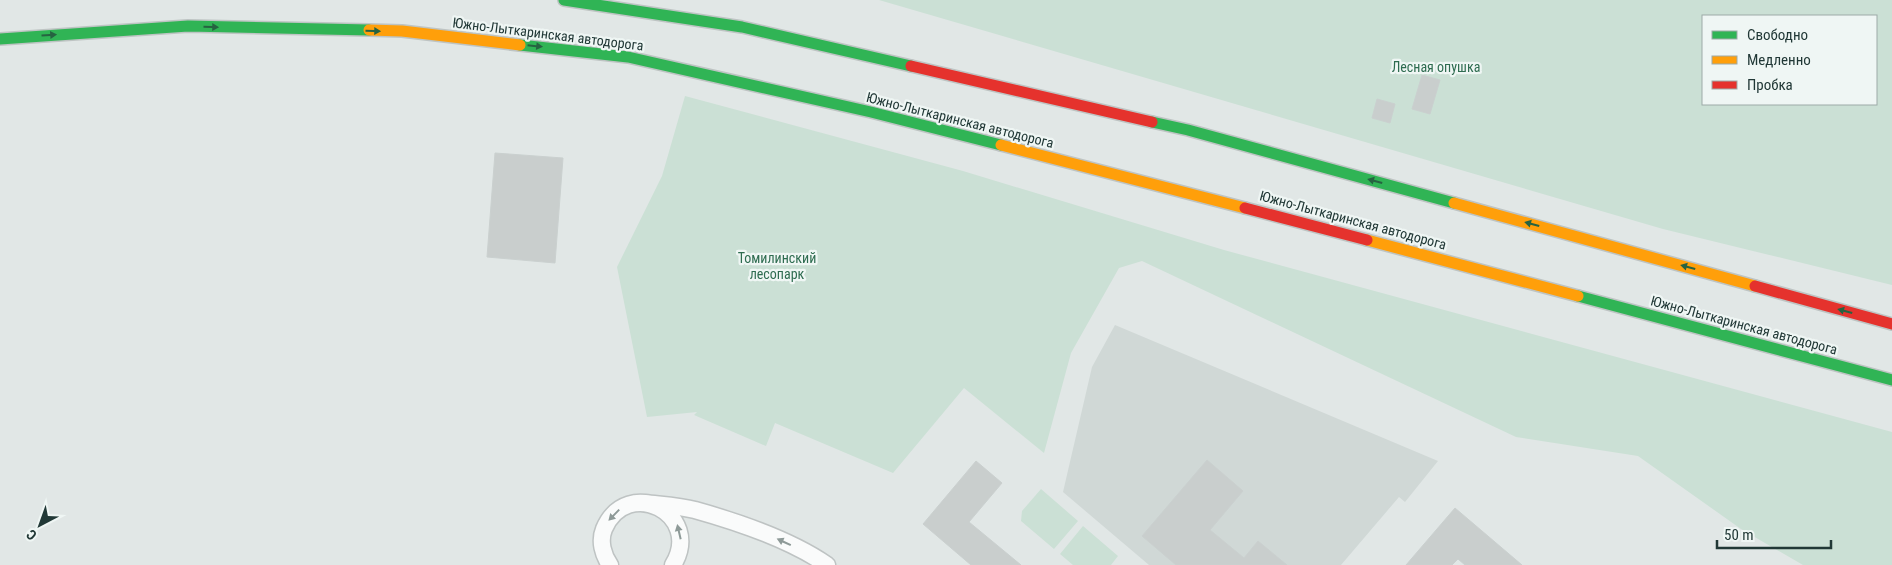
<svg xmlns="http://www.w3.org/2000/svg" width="1892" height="565" viewBox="0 0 1892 565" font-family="'Roboto Condensed',sans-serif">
<rect width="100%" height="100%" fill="#e1e7e6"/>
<!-- built -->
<path fill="#d0d8d6" d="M1115,325L1438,461L1405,502L1399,497L1341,565H1149L1063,492L1092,367Z"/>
<!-- green -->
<path fill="#cbe0d5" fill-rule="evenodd" d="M879,0H1892V285L1663,229ZM1703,16H1876V104H1703Z
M685,96L963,171L1224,250L1892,432V565H1803L1741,529L1638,456L1516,437L1142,261L1119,268L1071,353L1044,453L964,388L893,473L775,423L766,446L694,415L697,412L647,417L617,267L662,176Z
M1041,489L1078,521L1054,549L1021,521L1022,511Z
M1083,526L1118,556L1111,565H1073L1060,554Z"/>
<!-- building -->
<path fill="#c9cecd" stroke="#cad0cf" d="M1422,75L1440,80L1430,114L1412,109Z
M1377,99L1395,104L1390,123L1372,118Z
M495,153L563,158L555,263L487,257Z
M1207,460L1243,491L1210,530L1244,558L1258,541L1287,565H1176L1142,536Z
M976,461L1002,483L969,522L1021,565H971L923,524Z
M1455,508L1522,565H1465L1458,559L1452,565H1406Z"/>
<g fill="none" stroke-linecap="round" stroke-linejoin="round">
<!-- street casing -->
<g stroke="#bec3c3" stroke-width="19">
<path id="street" d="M645,503C661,505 679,506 695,510C738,522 791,540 827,565
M610,565C603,555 599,541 604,529C627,475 704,514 673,565"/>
</g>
<!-- fast casing -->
<g stroke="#bec4c3" stroke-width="14">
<path id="fast" d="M564,0L742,27L911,66
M0,39L188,26L369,30
M520,45L628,57L871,112L1001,145
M1152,122L1188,130L1454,203
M1578,296L1892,380"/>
</g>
<!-- slow casing -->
<g stroke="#bec4c3" stroke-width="14">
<path id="slow" d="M369,30L402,31L520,45
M1001,145L1245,208
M1454,203L1755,286
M1367,240L1578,296"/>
</g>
<!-- jam casing -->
<g stroke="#bec4c3" stroke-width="14">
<path id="jam" d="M911,66L1152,122
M1245,208L1367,240
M1755,286L1892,324"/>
</g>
<!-- street -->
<use href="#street" stroke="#fafbfb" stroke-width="16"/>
<!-- fast -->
<use href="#fast" stroke="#30b455" stroke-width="11"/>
<!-- slow -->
<use href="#slow" stroke="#ff9f0a" stroke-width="11"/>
<!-- jam -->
<use href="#jam" stroke="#e5322d" stroke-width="11"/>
</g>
<!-- one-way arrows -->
<defs><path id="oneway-solid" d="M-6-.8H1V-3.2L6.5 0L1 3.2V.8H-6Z" transform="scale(1.25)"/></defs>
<g fill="#266341">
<use href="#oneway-solid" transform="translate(211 27) rotate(1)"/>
<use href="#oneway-solid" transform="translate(373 31) rotate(1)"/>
<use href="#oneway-solid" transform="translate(49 35) rotate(-4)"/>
<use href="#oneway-solid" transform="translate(535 46) rotate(6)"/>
<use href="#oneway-solid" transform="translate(1375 181) rotate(-165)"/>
<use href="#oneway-solid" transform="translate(1532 224) rotate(-165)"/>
<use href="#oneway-solid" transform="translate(1688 267) rotate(-165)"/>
<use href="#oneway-solid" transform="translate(1845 311) rotate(-165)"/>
</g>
<g fill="#8e9a98">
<use href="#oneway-solid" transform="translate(614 515) rotate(134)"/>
<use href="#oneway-solid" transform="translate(679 532) rotate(-103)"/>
<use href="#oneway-solid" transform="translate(784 542) rotate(-155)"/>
</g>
<g text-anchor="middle" stroke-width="4.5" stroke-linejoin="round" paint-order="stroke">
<!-- street labels -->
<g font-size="14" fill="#213836" stroke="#eff6f4">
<text transform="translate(548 34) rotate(7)" y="5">Южно-Лыткаринская автодорога</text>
<text transform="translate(960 120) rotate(14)" y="5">Южно-Лыткаринская автодорога</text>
<text transform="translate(1353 220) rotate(15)" y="5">Южно-Лыткаринская автодорога</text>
<text transform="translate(1744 325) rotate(15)" y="5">Южно-Лыткаринская автодорога</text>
</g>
<!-- park labels -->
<g font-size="14" fill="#2e6c50" stroke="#eff6f4">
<text x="1436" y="72">Лесная опушка</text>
<text x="777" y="263">Томилинский<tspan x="777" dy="16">лесопарк</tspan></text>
</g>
</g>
<!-- legend -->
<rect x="1702" y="15" width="175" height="90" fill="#eff6f4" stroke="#9daaa8"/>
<rect x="1712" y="31" width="25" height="8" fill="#30b455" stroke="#9daaa8"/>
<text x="1747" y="40" font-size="15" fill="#213836">Свободно</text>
<rect x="1712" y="56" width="25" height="8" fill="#ff9f0a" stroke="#9daaa8"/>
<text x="1747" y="65" font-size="15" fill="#213836">Медленно</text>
<rect x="1712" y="81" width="25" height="8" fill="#e5322d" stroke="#9daaa8"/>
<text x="1747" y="90" font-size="15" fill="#213836">Пробка</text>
<!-- north arrow -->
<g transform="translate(40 525) rotate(221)" stroke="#eff6f4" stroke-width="4" paint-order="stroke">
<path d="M0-4L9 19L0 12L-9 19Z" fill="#213836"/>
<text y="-8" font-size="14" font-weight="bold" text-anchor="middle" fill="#213836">С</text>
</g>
<!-- scale -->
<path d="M1717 540v8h114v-8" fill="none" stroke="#213836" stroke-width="2.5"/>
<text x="1724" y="540" font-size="15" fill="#213836" stroke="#eff6f4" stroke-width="4" paint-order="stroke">50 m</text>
</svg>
